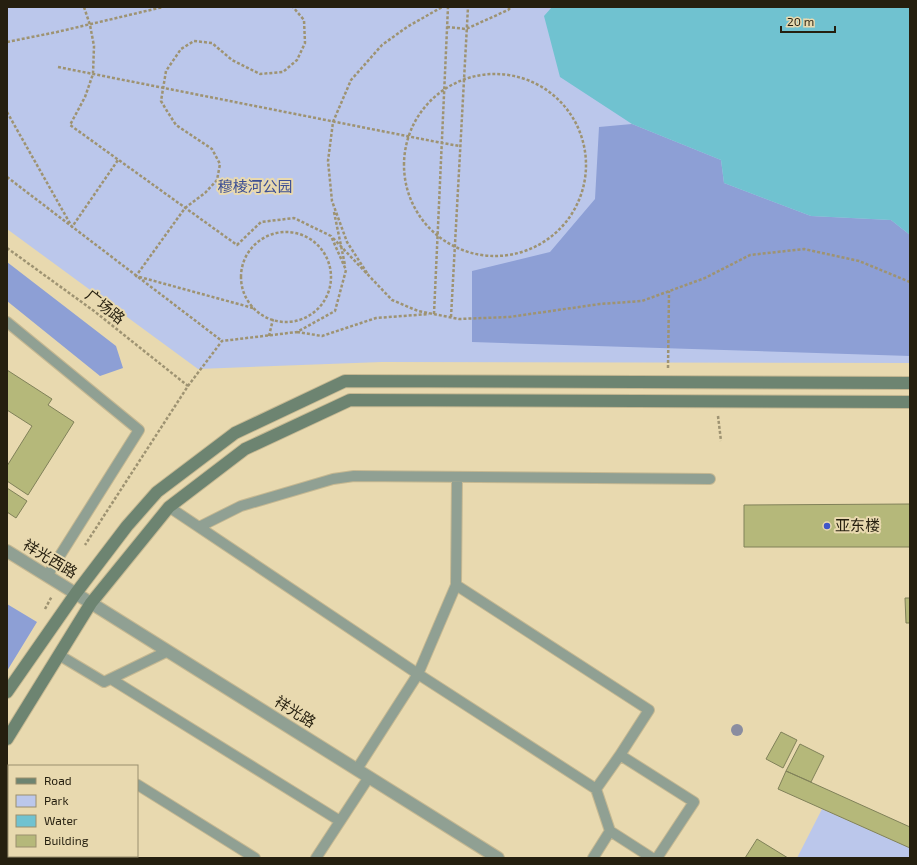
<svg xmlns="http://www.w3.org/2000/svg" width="917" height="865" viewBox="0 0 917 865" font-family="'Exo 2','Noto Sans SC',sans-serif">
<rect width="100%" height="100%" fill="#e8d9af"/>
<!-- green -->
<path fill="#bbc7eb" d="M7,7H910V363L382,362L198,369L7,229Z
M822,809L910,848V858H797Z"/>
<!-- forest -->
<path fill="#8d9fd5" d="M632,124L721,160L724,183L811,216L891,220L910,235V356L472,342V271L550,252L595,199L599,127Z
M7,262L116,346L123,368L100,376L7,301Z
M7,604L37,622L7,671Z"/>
<!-- water -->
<path fill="#70c2d0" d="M552,7H910V235L891,220L811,216L724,183L721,160L632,124L560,77L544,16Z"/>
<!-- building -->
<path fill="#b5b87a" stroke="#808159" d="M7,370L52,399L48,405L74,422L28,495L7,481V466L32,426L7,410Z
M7,488L27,501L16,518L7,512Z
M910,504V547H744V505Z
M905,598H910V623H906Z
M781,732L797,740L783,768L766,759Z
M800,744L824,756L811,782L786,771Z
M786,771L910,827V848L778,789Z
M757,839L788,858H745Z"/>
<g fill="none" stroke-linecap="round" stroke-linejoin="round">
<!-- service casing -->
<g stroke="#c5b892" stroke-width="12">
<path id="service" d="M7,322L139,430L47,576
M457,477L456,585L418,674L596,789L610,831L652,858
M169,507L418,674L357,769
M199,527L241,506L333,479L354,476L710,479
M456,585L649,710L620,755
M59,655L104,682L168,651
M111,679L340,821
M137,786L138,785L255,858
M596,789L620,755L694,802L657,858
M316,858L369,777
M593,858L610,831"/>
</g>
<!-- minor casing -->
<g stroke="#c5b892" stroke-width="14">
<path id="minor" d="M7,807L9,808
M89,856L92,858"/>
</g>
<!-- tertiary casing -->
<g stroke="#c5b892" stroke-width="14">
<path id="tertiary" d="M7,551L91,603L498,858"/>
</g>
<!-- secondary casing -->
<g stroke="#c5b892" stroke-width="14">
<path id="secondary" d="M7,692L76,593L127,526L157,492L235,433L345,381L910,383
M7,739L91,603L169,507L245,449L350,400L910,402"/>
</g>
<!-- path -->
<path stroke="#9e9372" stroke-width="2.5" stroke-dasharray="3 2" stroke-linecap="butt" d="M84,7L90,25L94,46L93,74L85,97L70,125L237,245L261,222L294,218L331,236L346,270L335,311L297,332L222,341L188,386L85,545
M447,27L466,29L508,10L511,7
M7,42L57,32L163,7
M58,67L442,143L460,146
M404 165a91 91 0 1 1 182 0a91 91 0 1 1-182 0Z
M7,112L72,227L118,160
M7,177L222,341
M334,212L345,265
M241 277a45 45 0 1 1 90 0a45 45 0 1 1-90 0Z
M333,238L392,300L418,311L459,319L509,317L600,304L642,301L705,278L750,255L804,249L859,261L910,282
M7,248L94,311L188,386
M367,273L347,242L332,201L328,161L333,122L351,80L382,45L407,27L442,7
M253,308L136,276L185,208L205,193L217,180L220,164L212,149L176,125L167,111L161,101L166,71L181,49L194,41L212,43L232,60L260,74L283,72L297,60L305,43L304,20L293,7
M434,314L448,7
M451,317L468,7
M297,332L322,336L376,318L429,314
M269,336L273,319
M668,368L669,291
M718,416L721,441
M45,609L52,596"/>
<!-- service -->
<use href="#service" stroke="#90a093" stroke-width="10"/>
<!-- minor -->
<use href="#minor" stroke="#90a093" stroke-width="12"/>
<!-- tertiary -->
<use href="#tertiary" stroke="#90a093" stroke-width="12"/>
<!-- secondary -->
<use href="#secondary" stroke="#6d8471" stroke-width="12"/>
</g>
<!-- trees -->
<circle fill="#8a8da0" cx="737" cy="730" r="6"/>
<!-- markers -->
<circle fill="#3f56c9" stroke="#e8d9af" stroke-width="1.5" cx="827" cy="526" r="4"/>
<g text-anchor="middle" stroke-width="4" stroke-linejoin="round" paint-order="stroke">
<!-- park labels -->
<g font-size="15" fill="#3d4f93" stroke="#e8d9af">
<text x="255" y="192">穆棱河公园</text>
</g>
<!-- street labels -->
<g font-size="15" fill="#251f0f" stroke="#e8d9af">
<text transform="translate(105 307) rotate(38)" y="5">广场路</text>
<text transform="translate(50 559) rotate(31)" y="5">祥光西路</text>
<text transform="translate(295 712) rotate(32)" y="5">祥光路</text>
</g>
<!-- poi labels -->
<g font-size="15" fill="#251f0f" stroke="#e8d9af" text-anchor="start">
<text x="835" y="531">亚东楼</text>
</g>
</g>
<!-- border -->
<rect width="917" height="865" fill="none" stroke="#251f0f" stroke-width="16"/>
<!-- legend -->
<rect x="8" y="765" width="130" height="92" fill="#e8d9af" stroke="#9a8f6f"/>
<rect x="16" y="778" width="20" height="6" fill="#6d8471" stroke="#9a8f6f"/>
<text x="44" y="785" font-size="12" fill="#251f0f">Road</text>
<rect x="16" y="795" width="20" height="12" fill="#bbc7eb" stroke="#9a8f6f"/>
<text x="44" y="805" font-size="12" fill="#251f0f">Park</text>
<rect x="16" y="815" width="20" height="12" fill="#70c2d0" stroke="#9a8f6f"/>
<text x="44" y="825" font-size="12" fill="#251f0f">Water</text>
<rect x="16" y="835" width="20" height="12" fill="#b5b87a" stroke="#9a8f6f"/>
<text x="44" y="845" font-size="12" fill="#251f0f">Building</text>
<!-- scale -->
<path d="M781 26v6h54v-6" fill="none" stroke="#251f0f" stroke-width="2"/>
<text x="787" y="26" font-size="12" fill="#251f0f" stroke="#e8d9af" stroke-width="3" paint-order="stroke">20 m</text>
</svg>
